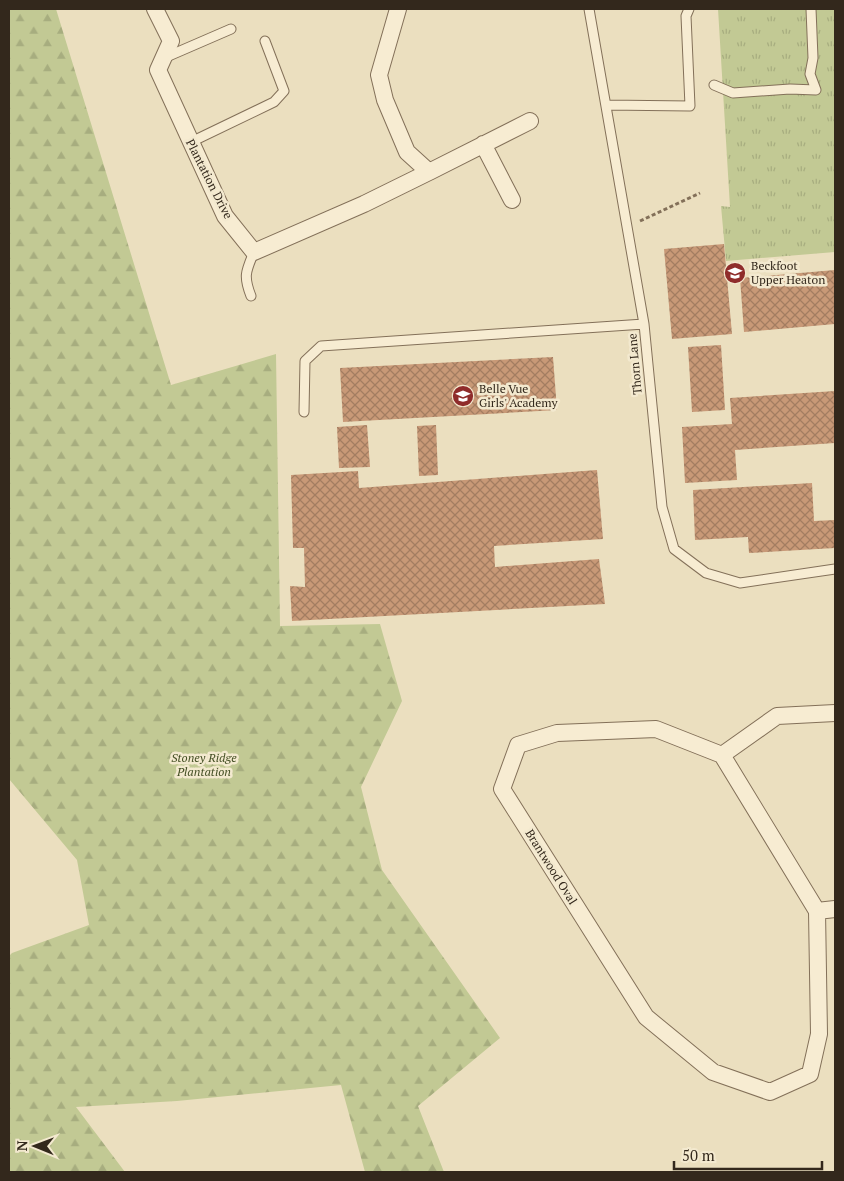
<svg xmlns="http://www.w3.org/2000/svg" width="844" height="1181" viewBox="0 0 844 1181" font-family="'PT Serif',serif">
<defs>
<pattern id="grass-tufts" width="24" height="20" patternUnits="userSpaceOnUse" patternTransform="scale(1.25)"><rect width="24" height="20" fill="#c2c994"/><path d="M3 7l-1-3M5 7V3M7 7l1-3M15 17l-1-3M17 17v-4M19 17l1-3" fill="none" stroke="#a7ad7f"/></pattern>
<pattern id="forest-firs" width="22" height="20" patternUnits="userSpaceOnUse" patternTransform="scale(1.25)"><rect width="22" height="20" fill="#c2c994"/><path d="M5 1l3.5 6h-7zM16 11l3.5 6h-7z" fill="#a7ad7f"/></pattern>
<pattern id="building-cross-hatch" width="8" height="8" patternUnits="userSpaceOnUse" patternTransform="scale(1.25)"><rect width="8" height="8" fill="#c89977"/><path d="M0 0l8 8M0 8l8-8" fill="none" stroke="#a37d61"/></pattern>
</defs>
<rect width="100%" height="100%" fill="#ebdfbf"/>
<!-- grass -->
<path fill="url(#grass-tufts)" d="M718,9H835V252L726,261L721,206L730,207Z"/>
<!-- forest -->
<path fill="url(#forest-firs)" d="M9,9H56L171,385L276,354L280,626L380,624L402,701L361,787L382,870L500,1038L418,1106L444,1172H365L341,1085L177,1101L76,1107L125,1172H9V956L12,953L89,925L77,860L9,779Z"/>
<!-- building -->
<path fill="url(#building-cross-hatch)" d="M724,244L732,334L672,339L664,249Z
M835,270V324L744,332L740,278Z
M721,345L725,410L692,412L688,347Z
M553,357L557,410L343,422L340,368Z
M835,391V443L735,450L737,480L685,483L682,427L732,424L730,398Z
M367,425L370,467L339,468L337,427Z
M436,425L438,475L419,476L417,426Z
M597,470L603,539L494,546L495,567L599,559L605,604L292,621L290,586L305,587L304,548H293L291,475L358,471L359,488Z
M812,483L814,521L835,520V548L749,553L748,537L695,540L693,490Z"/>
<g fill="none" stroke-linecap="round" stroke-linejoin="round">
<!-- service casing -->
<g stroke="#837059" stroke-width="11">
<path id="service" d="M589,9L644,324L662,507L674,549L706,573L740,583L835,569
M164,58L231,29
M714,85L733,93L790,89L816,90L810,74L813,58L811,9
M606,105L690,106L686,16L689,9
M191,142L274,102L284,91L265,41
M251,296C243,276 246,271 254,252
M304,412L305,361L321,346L644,324"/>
</g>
<!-- minor casing -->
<g stroke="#837059" stroke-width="18">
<path id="minor" d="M155,9L171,41L158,70L225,216L254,252L364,204L429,172
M398,9L379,75L385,100L407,152L429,172L530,121
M483,144L512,200
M656,729L722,755L817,911L819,1034L810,1074L770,1092L713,1072L646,1017L502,789L518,745L557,733Z
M722,755L777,716L835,713
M817,911L835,909"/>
</g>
<!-- path -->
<path stroke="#837059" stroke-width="3" stroke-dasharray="4 2.5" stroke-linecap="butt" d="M640,221L700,193"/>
<!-- service -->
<use href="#service" stroke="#f7ecd2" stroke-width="9"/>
<!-- minor -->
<use href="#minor" stroke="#f7ecd2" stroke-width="16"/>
</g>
<!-- icons -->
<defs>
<g id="school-disc" transform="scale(1.125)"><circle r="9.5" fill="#8f2c2b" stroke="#f3e9cf"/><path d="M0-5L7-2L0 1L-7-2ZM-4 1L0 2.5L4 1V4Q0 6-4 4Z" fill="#fff"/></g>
</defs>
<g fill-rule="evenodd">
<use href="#school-disc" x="735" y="273"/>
<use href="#school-disc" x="463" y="396"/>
</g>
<g text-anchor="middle" stroke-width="5" stroke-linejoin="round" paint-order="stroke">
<!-- street labels -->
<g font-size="12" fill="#33281c" stroke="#f3e9cf">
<text transform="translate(209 179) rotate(63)" y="4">Plantation Drive</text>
<text transform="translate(635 364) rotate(-95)" y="4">Thorn Lane</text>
<text transform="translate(551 867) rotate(58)" y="4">Brantwood Oval</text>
</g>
<!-- poi labels -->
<g font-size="12" fill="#33281c" stroke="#f3e9cf" text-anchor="start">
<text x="751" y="270">Beckfoot<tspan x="751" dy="14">Upper Heaton</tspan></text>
<text x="479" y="393">Belle Vue<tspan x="479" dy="14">Girls' Academy</tspan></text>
</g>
<!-- park labels -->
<g font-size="12" font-style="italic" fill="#444f24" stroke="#f3e9cf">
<text x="204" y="762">Stoney Ridge<tspan x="204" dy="14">Plantation</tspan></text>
</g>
</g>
<!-- border -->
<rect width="844" height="1181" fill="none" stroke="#33281c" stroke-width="20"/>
<!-- north arrow -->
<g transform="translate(35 1146) rotate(271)" stroke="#f3e9cf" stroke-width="4" paint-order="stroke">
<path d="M0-4L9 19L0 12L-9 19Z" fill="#33281c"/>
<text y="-8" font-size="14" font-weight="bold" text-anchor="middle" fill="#33281c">N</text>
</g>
<!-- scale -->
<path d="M674 1161v8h148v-8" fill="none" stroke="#33281c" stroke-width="2.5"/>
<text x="682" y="1161" font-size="15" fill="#33281c" stroke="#f3e9cf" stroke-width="4" paint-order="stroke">50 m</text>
</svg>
